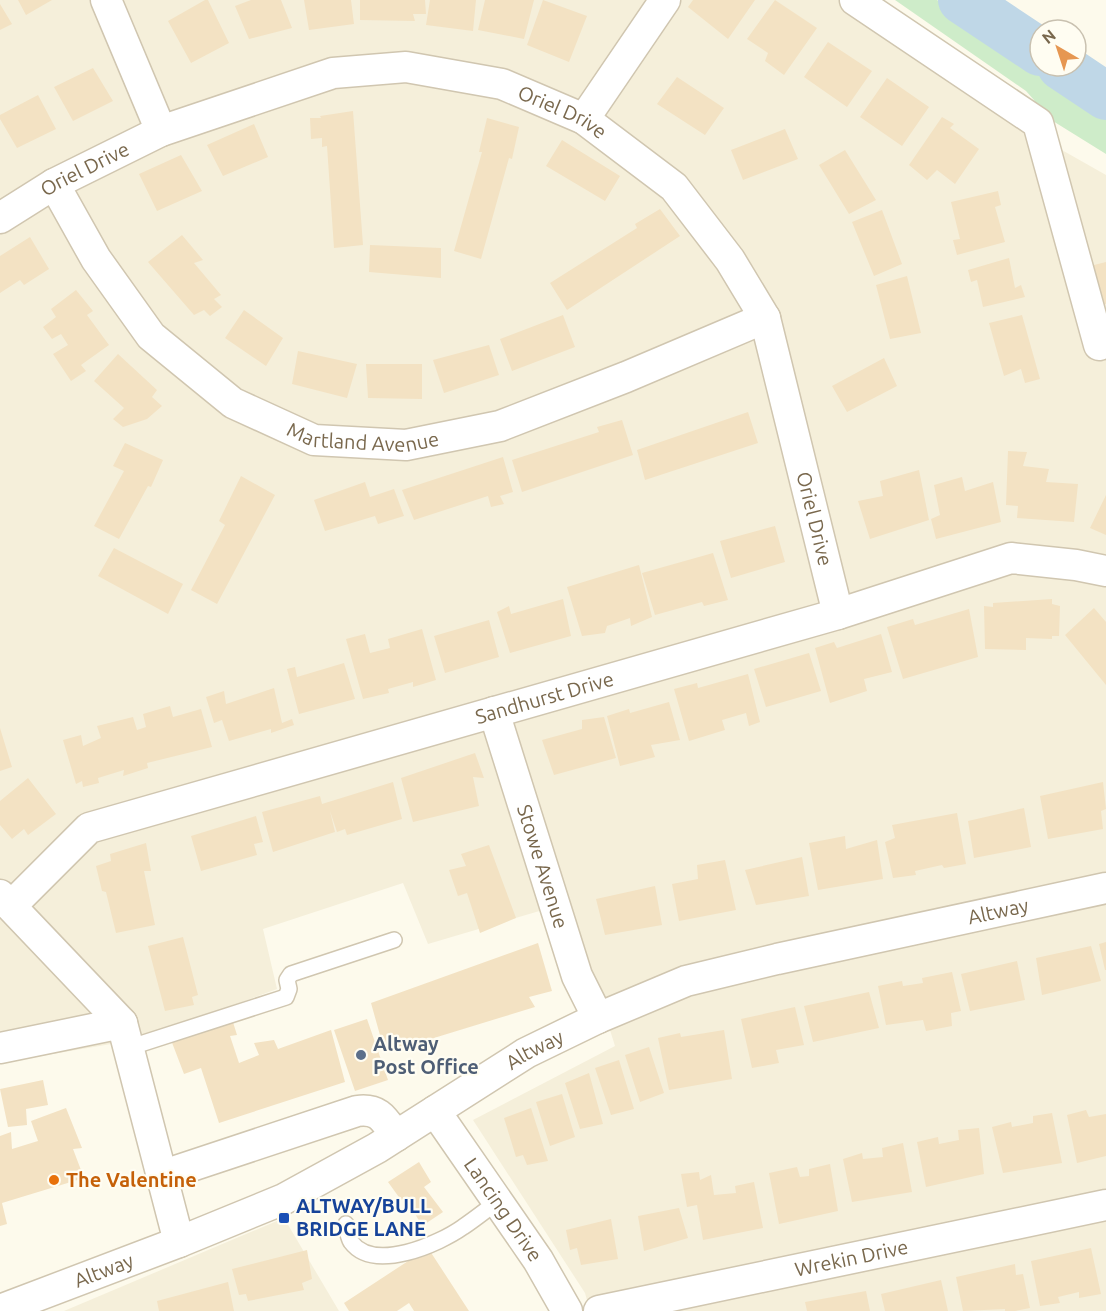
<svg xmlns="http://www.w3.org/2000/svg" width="1106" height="1311" viewBox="0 0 1106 1311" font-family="Ubuntu,sans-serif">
<rect width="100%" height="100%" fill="#fdfaec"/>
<!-- residential -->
<path fill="#f5efda" d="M0,0H846L1009,120L1106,175V1311H590L585,1293L473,1120L615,1046L570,902L428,944L403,883L263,929L277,989L146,1038L0,1063Z
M284,1218L339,1311H64Z"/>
<!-- green -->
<path fill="#ceecc9" d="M895,0H937L1106,112V154L1040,113L1034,100L1026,91Z"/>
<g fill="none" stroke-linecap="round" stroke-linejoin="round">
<!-- river -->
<path stroke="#bfd7e7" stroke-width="48" d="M962,0L1040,52
M1061,66L1106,96"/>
</g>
<!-- building -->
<path fill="#f3e2c3" d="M18,0H52L26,15Z
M205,0H208L229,43L191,63L168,21Z
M251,0H281L292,28L249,39L235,6Z
M304,0H351L354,24L309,30Z
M360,0H425L426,14H413L415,21L360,20Z
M430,0H476L473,31L426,25Z
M485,0H534L524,39L478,30Z
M543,0L587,16L569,62L527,45Z
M693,0H755L728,39L688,7Z
M775,0L817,28L784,75L765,61L768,53L747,39Z
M0,4L12,24L0,30Z
M828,42L872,71L847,107L804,77Z
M93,68L113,101L73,121L54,87Z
M677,77L724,108L705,135L657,104Z
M887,78L929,107L902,146L860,117Z
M38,95L56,129L17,148L0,119V115Z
M353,111L363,245L334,248L327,146L322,147V138L311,139L310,118H321L320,116Z
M942,117L954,124L950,128L979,149L955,184L937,170L927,180L909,165Z
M487,118L519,127L512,159L509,158L481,259L454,251L482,152H479Z
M254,124L268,157L223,176L207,145Z
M785,129L798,159L743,180L731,150Z
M562,140L620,176L605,201L546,166Z
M845,150L876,200L849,214L819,165Z
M181,155L202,191L157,211L139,174Z
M998,191L1001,205L995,207L1005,242L957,255L953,240L960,239L951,202Z
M660,209L680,236L567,310L550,283L637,228L635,224Z
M882,210L902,264L874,276L852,222Z
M182,235L203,260L194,263L221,295L214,299L222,307L210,316L204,310L194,315L148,262Z
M30,237L49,269L24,285L20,280L0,293V256Z
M370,245L441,248V278L369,272Z
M1009,258L1015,288L1021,285L1025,297L983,307L977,280L971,282L968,270Z
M1106,262V304L1095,307L1086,267Z
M907,276L921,333L890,339L876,285Z
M76,290L93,311L87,315L109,345L81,365L86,371L71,381L53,354L68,345L61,334L52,339L43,327L56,317L51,309Z
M244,310L283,338L266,366L225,338Z
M563,315L575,347L512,371L500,339Z
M1022,315L1040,379L1025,383L1021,369L1004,376L989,323Z
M489,345L499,375L444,393L433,360Z
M298,351L357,364L347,398L292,384Z
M118,354L157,390L152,397L162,406L147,419L123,427L113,419L124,408L94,381Z
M884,358L897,386L847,412L832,386Z
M366,364H422V399L368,398Z
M748,412L758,443L645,480L637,450Z
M622,420L633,455L522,492L512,460L599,432L597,427Z
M125,443L163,460L151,487L148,486L119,539L94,526L124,471L113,466Z
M1008,451L1027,452L1023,466L1049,469L1046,482L1078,484L1074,522L1017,518L1018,506L1006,505Z
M503,457L513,492L500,496L504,504L491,507L488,496L414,520L402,490Z
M919,470L929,520L870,539L858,501L883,496L880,481Z
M241,476L275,495L217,604L191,590L225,525L219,521Z
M962,477L965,491L993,482L1001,522L936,539L931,519L940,515L934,485Z
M365,482L370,497L394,489L404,516L378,524L375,516L325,531L314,500Z
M1106,495V535L1090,528Z
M775,526L785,562L731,578L720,541Z
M114,548L183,584L168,614L98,576Z
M713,553L728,600L704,606L702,602L655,615L642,573Z
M639,565L652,617L631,626L630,618L607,626L605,633L582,636L567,587Z
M563,599L571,636L510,653L497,612L509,606L511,614Z
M1052,599V604L1060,606L1059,636H1052V639L1026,638V650L985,649L984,606L993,607V603Z
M1094,608L1106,622V685L1065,635Z
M969,609L978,657L903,679L887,627L913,619L915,625Z
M489,620L499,657L445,673L434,636Z
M422,629L436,680L413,687V682L388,689L389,693L363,699L346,639L365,634L370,653L390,648L388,639Z
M881,634L892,672L864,679L867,691L830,703L815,648L834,642L837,648Z
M809,653L821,691L766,707L754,669Z
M344,663L355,699L299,714L287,669L295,667L297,677Z
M748,674L760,722L749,726L746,713L722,720L725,730L689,741L674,689L697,683L698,688Z
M274,688L282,723L292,719L294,725L271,733V729L229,741L222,720L214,723L206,697L224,691L226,704Z
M669,702L680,740L651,745L655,757L620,766L607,716L629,709L630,713Z
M170,706L173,717L201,709L212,747L147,763L148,768L123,776L124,770L98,778L99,783L83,787L82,781L76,784L63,740L81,735L83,746L101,738L97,726L133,717L137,730L146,727L143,714Z
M604,717L616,758L554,775L542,740L582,729V720Z
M0,728L12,767L0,771Z
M475,753L484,778L473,777L479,806L413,822L401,778Z
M28,778L56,814L28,835L24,829L12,839L0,825V801Z
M393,782L402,819L347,835L345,829L337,832L330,811L335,832L273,852L262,812L320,796L322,804Z
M1103,782L1106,809L1101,811L1103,829L1048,839L1040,796Z
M1024,808L1031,847L974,858L968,821Z
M957,813L966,864L944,868L942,865L915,871L916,875L893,878L885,842L895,838L892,825Z
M256,816L263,842L254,844L257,855L201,871L191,836Z
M845,836L846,849L877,840L883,879L818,890L809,843Z
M146,843L151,871H144L155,925L116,933L106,892L102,891L96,866L111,861L110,854Z
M489,845L516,918L480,933L467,893L458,896L449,870L466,866L461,854Z
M802,857L809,896L756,905L745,870Z
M725,860L736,910L679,921L672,884L698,879L697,865Z
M655,886L662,925L605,935L596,899Z
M183,937L198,995L192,997L194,1005L165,1011L148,946Z
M1106,942V970H1105L1099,944Z
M538,943L552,991L529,997L535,1007L385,1053L371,1003Z
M1091,946L1101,981L1042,995L1036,958Z
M1017,961L1025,1000L970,1011L961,974Z
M952,972L961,1011L951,1013L952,1026L926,1031L923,1020L886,1025L878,986L902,981L903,986L923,983L922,978Z
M869,992L879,1028L813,1042L804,1006Z
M795,1007L804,1045L776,1050L779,1063L752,1068L741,1019Z
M232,1019L237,1035L230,1036L239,1063L259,1055L254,1043L274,1040L278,1049L331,1030L345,1082L219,1123L201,1068L184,1074L171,1040Z
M367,1019L388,1080L355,1091L334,1030Z
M724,1030L732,1079L669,1090L658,1038L680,1033L681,1037Z
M649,1047L664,1093L640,1102L625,1055Z
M619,1060L634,1109L611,1115L595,1068Z
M589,1073L603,1124L580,1129L565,1083Z
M43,1080L48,1105L26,1109L27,1125L8,1127L0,1089Z
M562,1094L575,1137L550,1146L536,1102Z
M66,1108L82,1148L73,1149L84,1178L2,1203L7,1224L0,1226V1136L11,1132L12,1149L38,1141L31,1121Z
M531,1108L548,1161L527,1165L523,1155L516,1157L504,1118Z
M1086,1110L1089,1117L1106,1114V1156L1077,1163L1067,1115Z
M1052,1113L1062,1163L1003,1173L992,1127L1011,1122L1012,1127L1033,1123V1116Z
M979,1128L984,1174L926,1187L917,1142L938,1137L939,1144L959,1140L958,1130Z
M903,1143L912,1192L852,1202L843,1159L862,1153L863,1159L883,1157L882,1148Z
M419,1162L431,1182L424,1187L443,1212L422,1226L406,1198L401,1200L388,1182Z
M830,1164L838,1211L779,1224L769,1173L797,1167L800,1177L809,1176V1169Z
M699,1172L700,1180L711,1175L714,1195L736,1193L735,1186L754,1182L763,1228L703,1240L697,1205L687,1207L681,1174Z
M679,1208L688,1238L644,1251L638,1216Z
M611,1219L618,1259L581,1265L577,1248L570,1250L566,1230Z
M428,1248L469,1311H414L409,1303L397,1311H349L344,1303Z
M1091,1248L1101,1294L1079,1298V1292L1058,1297L1060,1303L1040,1306L1031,1261Z
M307,1250L312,1279L302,1283L304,1290L248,1301L246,1294L239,1295L232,1269Z
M1015,1264L1016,1275L1023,1274L1030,1308L1015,1311H1005V1309L963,1311L956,1277Z
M941,1280L948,1311H885L881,1294Z
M228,1282L234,1311H159L157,1301Z
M866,1291L870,1311H807L805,1302Z"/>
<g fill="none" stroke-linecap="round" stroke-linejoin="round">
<!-- service casing -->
<g stroke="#d0c6b0" stroke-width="18">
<path id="service" d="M128,1048L286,997L289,989L287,980L291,974L394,940
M346,1224C347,1230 348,1237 351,1242C374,1273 439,1244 463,1227C475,1219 486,1210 497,1202"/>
</g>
<!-- minor casing -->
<g stroke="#d0c6b0" stroke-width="33">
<g id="minor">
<path d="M106,0L161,131"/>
<path d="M855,0L1038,123L1099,345L1106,343"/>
<path d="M584,119L665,0"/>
<path id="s1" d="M54,184L96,259L151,336L233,403L314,440L406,445L500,426L626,377L765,318"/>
<path id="s2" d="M0,218L54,184L161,131L333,73L406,67L502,84L584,119L674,187L730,260L765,318L838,614"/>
<path id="s3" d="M494,712L577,976L598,1018"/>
<path d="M0,895L122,1023L179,1242"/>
<path id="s4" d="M11,906L89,828L838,614L1011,558L1076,565L1106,571"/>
<path d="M0,1048L122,1023"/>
<path id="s5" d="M435,1111L538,1260L567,1311"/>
<path d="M161,1176L357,1111C379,1108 384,1119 396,1136"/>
<path id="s6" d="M0,1310L179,1242L284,1199L377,1148L526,1053L598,1018L686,981L777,959L1106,888"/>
<path id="s7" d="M599,1311L1106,1205"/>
</g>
</g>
<!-- service -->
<use href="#service" stroke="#fff" stroke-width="15"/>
<!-- minor -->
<use href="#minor" stroke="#fff" stroke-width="30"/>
</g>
<!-- markers -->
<circle fill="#5c6f8a" stroke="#fffdf2" stroke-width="2" cx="361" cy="1055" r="6"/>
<circle fill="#e8710a" stroke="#fffdf2" stroke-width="2" cx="54" cy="1180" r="6"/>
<rect fill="#1a4fb4" stroke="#fffdf2" stroke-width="2" x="278" y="1212" width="12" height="12" rx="3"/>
<g text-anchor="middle" stroke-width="4.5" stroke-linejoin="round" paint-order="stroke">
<!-- street labels -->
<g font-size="20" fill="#79684d" stroke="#fffdf2">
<text dy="7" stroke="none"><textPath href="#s2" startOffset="602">Oriel Drive</textPath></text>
<text dy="7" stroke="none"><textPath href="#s2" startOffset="98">Oriel Drive</textPath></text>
<text dy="7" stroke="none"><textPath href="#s1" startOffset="424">Martland Avenue</textPath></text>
<text dy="7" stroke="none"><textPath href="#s2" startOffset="1104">Oriel Drive</textPath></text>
<text dy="7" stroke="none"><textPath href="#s4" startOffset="584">Sandhurst Drive</textPath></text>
<text dy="7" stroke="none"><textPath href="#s3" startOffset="162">Stowe Avenue</textPath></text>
<text dy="7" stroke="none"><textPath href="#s6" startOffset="1083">Altway</textPath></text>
<text dy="7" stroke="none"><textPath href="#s6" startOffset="597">Altway</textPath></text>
<text dy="7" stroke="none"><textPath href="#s5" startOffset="120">Lancing Drive</textPath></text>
<text dy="7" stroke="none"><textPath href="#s7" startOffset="258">Wrekin Drive</textPath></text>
<text dy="7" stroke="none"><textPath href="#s6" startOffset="111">Altway</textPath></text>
</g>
<!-- service labels -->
<g font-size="20" font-weight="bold" fill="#4e5e75" stroke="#fffdf2" text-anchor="start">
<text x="373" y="1051">Altway<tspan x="373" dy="23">Post Office</tspan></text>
</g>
<!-- food labels -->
<g font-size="20" font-weight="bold" fill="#c56008" stroke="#fffdf2" text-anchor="start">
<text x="66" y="1187">The Valentine</text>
</g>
<!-- transit labels -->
<g font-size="20" font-weight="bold" fill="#164399" stroke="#fffdf2" text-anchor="start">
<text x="296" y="1213">ALTWAY/BULL<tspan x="296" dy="23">BRIDGE LANE</tspan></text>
</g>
</g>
<!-- north arrow -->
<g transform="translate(1058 48) rotate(321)"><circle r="28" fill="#fffdf2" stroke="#c9c1b0" stroke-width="1.5"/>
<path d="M0-4.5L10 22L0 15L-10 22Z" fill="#e69752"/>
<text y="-9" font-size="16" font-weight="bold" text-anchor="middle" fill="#79684d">N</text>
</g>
</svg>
